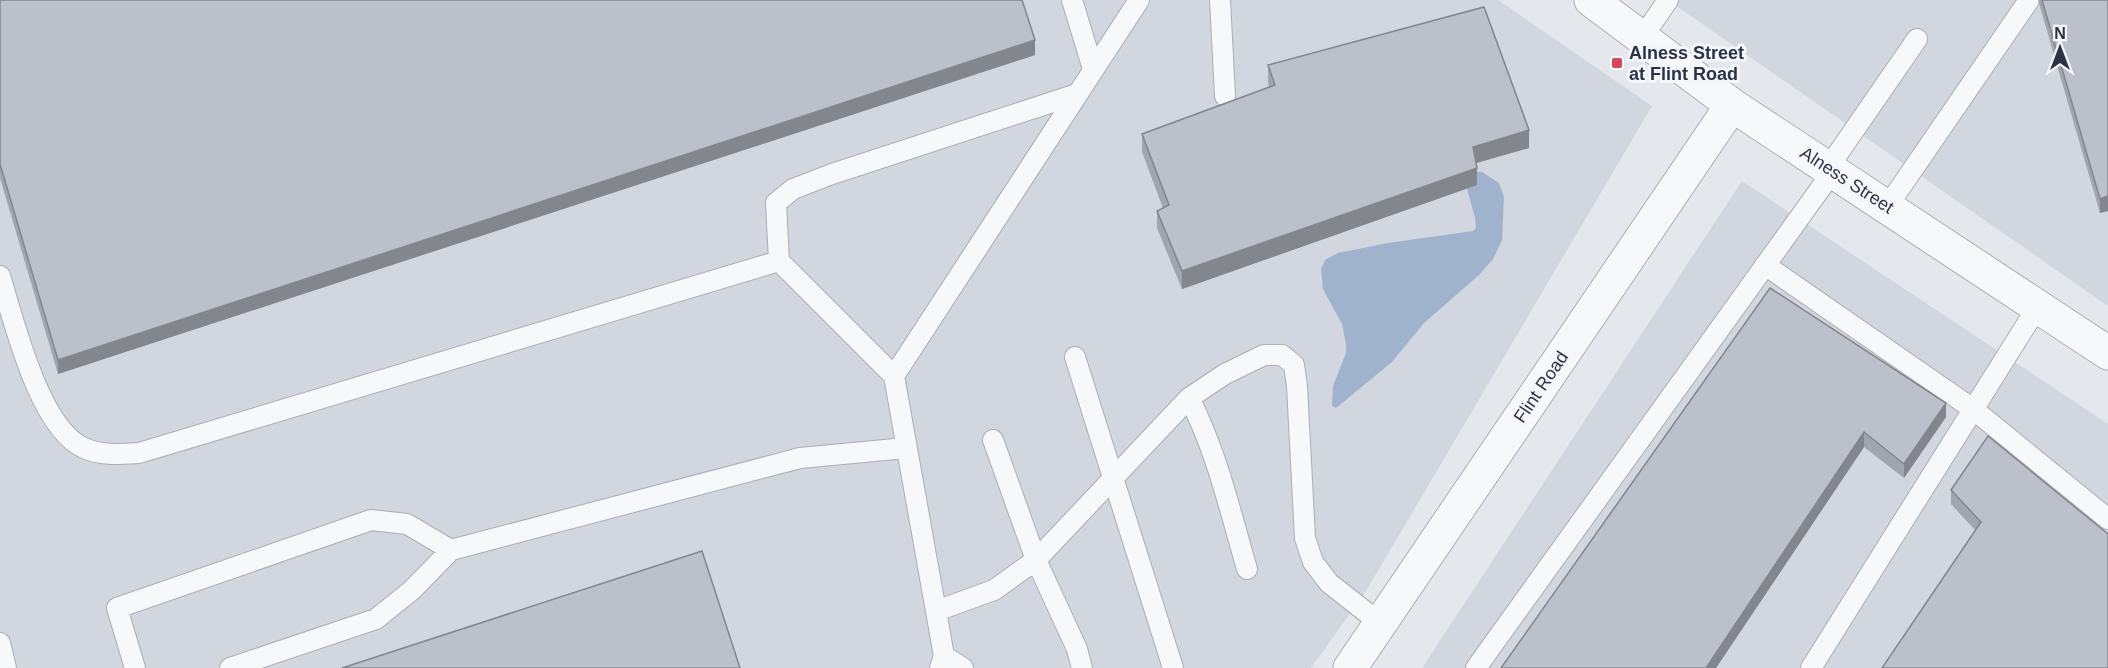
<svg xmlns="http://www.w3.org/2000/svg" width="2108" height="668" viewBox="0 0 2108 668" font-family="Arial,sans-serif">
<rect width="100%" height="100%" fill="#e4e7ec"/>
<!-- built -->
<path fill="#d2d6de" d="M0,0H1498L1652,106L1366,591L1311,668H0Z
M1668,0H2108V306Z
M1742,181L2108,424V668H1422Z"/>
<!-- water -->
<path fill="#9fb4cc" d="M1467,172H1482L1499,183L1504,197L1502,240L1493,259L1479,275L1424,323L1392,362L1336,408L1332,406L1333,386L1346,353V344L1342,324L1323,289L1321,269L1325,260L1338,253L1388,243L1473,231L1476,228L1475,218L1463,174Z"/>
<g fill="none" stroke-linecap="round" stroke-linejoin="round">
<!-- service casing -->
<g stroke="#a9aeb7" stroke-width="22">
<path id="service" d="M1072,0L1093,69
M1220,0L1225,96
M1642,38L1668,0
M1828,168L1917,39
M1887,207L2029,0
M779,261L776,203L793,189L832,174L1077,94
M1765,265L1973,409L2108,519
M0,276C14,321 39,428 84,448C101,456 121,454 139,453L779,261L894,376
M1075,357L1173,668
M1189,398C1217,452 1230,511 1247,569
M993,440L1036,560L1077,649L1082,668
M936,611L994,590L1036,560L1189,398L1225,374L1264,355H1282L1294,365L1297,386L1305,538L1313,562L1329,583L1380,623
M0,643L6,668
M944,656L894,376L1139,0
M135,668L117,608L371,520L407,524L451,550
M230,668L376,619L412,590L451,550L800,458L906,448
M940,668L944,656L963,668
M1476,668L1833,171
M1811,668L2038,306"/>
</g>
<!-- minor casing -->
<g stroke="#a9aeb7" stroke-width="35">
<path id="minor" d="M1591,0L1732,105L2108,353
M1350,668L1732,105"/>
</g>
<!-- service -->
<use href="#service" stroke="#f7f8fa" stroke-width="20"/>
<!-- minor -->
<use href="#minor" stroke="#f7f8fa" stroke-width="33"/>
</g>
<!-- wall -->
<path fill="#a1a5ae" d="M0,0L1035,55L58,374L0,178Z
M2038,0H2108V211L2100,213Z
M1268,65L1529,148L1476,163L1477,185L1182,289L1157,228V211L1163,208L1142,152V134L1269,87L1268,83Z
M1770,288L1946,417L1904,478L1864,447L1716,668H1501Z
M1951,490L2108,534L1975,530L1951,504Z"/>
<!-- shaded-wall -->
<path fill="#83868d" d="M1035,40V55L58,374V360Z
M1529,130V148L1473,164V147Z
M1477,168V185L1182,289V271Z
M2108,196V211L2100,213V199Z
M1946,403V417L1904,478V464Z
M1864,432V447L1716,668H1706Z"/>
<!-- building -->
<path fill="#bbc0ca" stroke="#83868d" stroke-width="1.5" d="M0,0H1022L1035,40L58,360L0,164Z
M2042,0H2108V196L2100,199Z
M1484,7L1529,130L1473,147L1477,168L1182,271L1157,211L1169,205L1142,134L1275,85L1268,65Z
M1770,288L1946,403L1904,464L1864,432L1706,668H1501Z
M1988,436L2108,534V668H1882L1981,522L1951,490Z
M702,551L740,668H342Z"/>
<!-- markers -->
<rect fill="#d1495b" stroke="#f4f6f9" stroke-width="2" x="1611" y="57" width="12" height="12" rx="3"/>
<g text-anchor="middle" stroke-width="6" stroke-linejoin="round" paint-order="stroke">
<!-- poi labels -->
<g font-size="18" font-weight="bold" fill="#2b3445" stroke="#f4f6f9" text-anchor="start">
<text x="1629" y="59">Alness Street<tspan x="1629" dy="21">at Flint Road</tspan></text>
</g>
<!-- street labels -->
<g font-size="18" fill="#2b3445" stroke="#f4f6f9">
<text transform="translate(1847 180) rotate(33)" y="6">Alness Street</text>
<text transform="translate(1541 387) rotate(-56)" y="6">Flint Road</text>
</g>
</g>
<!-- north arrow -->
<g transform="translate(2060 48)" stroke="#f4f6f9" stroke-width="4.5" paint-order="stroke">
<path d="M0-4.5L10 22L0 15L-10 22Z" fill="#2b3445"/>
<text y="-9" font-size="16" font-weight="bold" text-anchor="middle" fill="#2b3445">N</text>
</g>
</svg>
